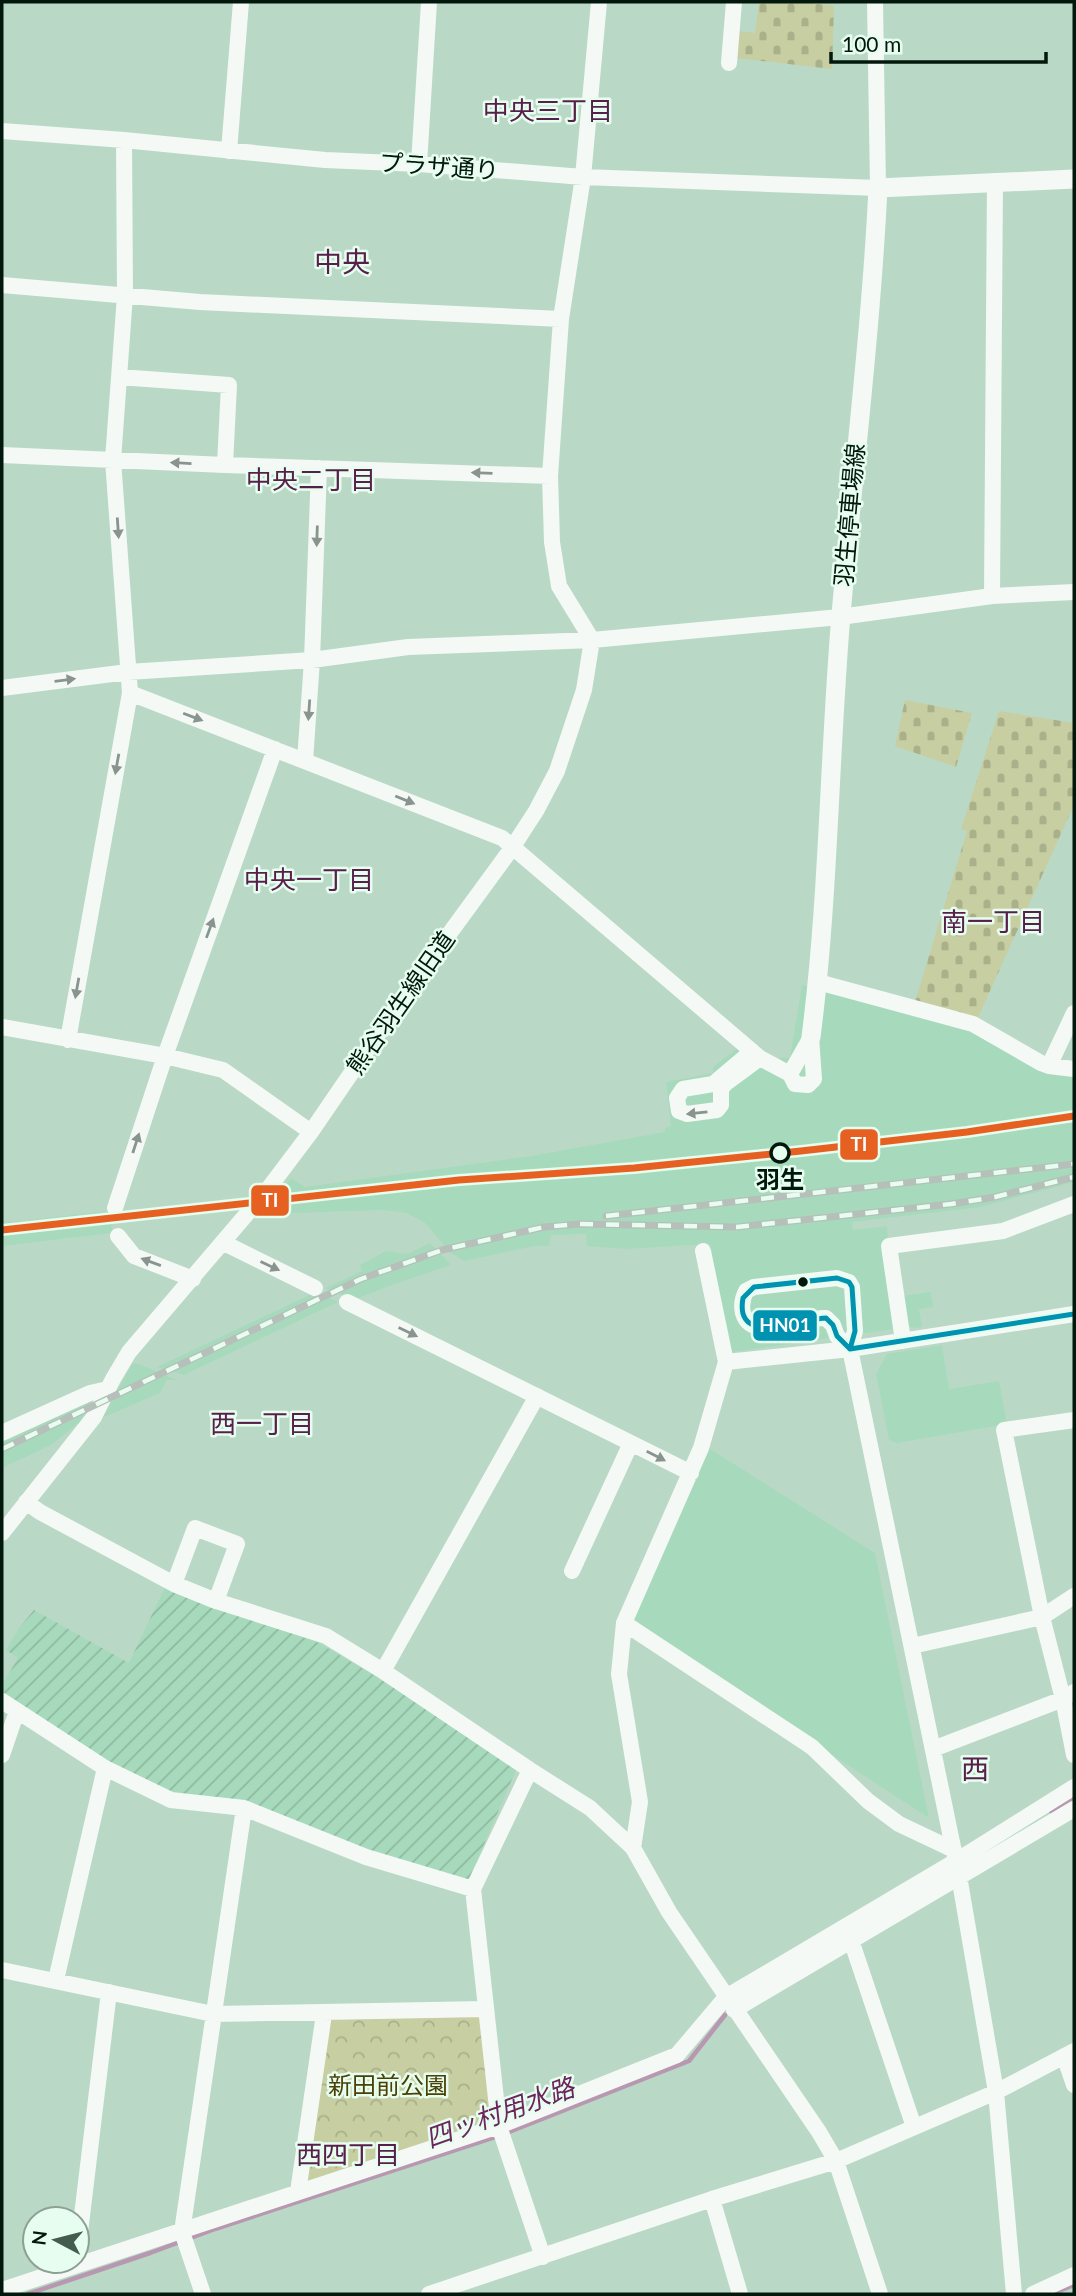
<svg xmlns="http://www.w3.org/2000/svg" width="1076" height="2296" viewBox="0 0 1076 2296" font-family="Lato,'Noto Sans JP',sans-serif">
<defs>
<pattern id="industrial-furrows" width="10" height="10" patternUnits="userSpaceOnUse" patternTransform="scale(1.75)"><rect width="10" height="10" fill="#a7dabc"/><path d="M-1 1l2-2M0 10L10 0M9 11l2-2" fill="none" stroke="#8ebaa0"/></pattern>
<pattern id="cemetery-stones" width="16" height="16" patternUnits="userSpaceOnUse" patternTransform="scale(1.75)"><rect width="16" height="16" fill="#c7cea2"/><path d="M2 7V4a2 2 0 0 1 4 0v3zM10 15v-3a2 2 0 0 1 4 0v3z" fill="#a9b08a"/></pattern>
<pattern id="park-crowns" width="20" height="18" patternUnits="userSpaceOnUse" patternTransform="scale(1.75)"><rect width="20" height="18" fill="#c7cea2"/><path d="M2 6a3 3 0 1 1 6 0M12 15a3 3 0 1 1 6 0" fill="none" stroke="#a9b08a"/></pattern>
</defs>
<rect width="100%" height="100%" fill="#b9d9c6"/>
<!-- built -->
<path fill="#a7dabc" d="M802,985L842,992L976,1029L1074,1075V1182L981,1207L852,1222L853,1230L887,1226L894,1329L732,1352L709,1244L625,1249L587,1246L586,1234L551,1235L549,1246H534L464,1261L451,1253L425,1223L407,1213L384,1210L264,1214L291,1178L305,1187L531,1156L665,1132V1128L671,1126L666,1082L713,1073V1067L738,1048L773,1073L781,1058H790Z
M109,1211L111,1215L112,1233L2,1246V1223Z
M430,1243L451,1265L389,1286L354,1300L326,1288L362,1271L360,1265L386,1251L407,1254Z
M316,1292L338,1302L184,1375L157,1367Z
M931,1292L933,1307L919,1309L922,1327L913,1328L906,1324L902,1296Z
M942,1345L949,1389L999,1381L1007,1424L897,1443L889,1440L876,1374L887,1354Z
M136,1363L177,1380H167L160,1393L102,1418L132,1364Z
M94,1398L80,1422L51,1445L2,1468V1440Z
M707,1447L875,1553L929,1818L630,1623Z"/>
<!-- industrial -->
<path fill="url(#industrial-furrows)" d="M165,1587L319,1643L411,1697L516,1770L467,1884L367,1854L245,1804L171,1797L106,1766L2,1691V1685L18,1658L6,1650L19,1628L34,1610L129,1663Z"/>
<!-- cemetery -->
<path fill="url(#cemetery-stones)" d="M768,2H803L834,6L832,69L735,58L738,31L755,33L759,3Z
M905,700L972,713L956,767L895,746Z
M999,711L1074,723V805L977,1020L915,1002L967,831L961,829Z"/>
<!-- park -->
<path fill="url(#park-crowns)" d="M485,2009L499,2126L298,2192L324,2014Z"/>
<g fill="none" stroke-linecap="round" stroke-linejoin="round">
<!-- stream -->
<path stroke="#b897b0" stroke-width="4.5" d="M1051,1811L1074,1797
M506,2133L689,2061L725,2015
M28,2294L150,2253L215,2229L498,2136
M1051,2294L1074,2285"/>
<!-- minor -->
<path stroke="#f4f9f6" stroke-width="16" d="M729,63L734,2
M2,131L124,140L325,160L419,164L583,177L878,188L875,2
M229,151L241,2
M419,164L429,2
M2,285L200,302L561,319
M119,377L229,385L225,465
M2,455L225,465L550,476
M992,596L995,181
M592,640L559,586L552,542L550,476L561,319L583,177L599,2
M2,688L128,672L312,660L408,647L592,640L840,617L992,596L1074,592
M130,693L502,838L760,1058L790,1074
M305,761L312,660L319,468
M818,982L973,1024L1041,1063L1049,1066L1074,1069
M2,1027L165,1056L223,1070L311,1132
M811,1037L814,1079L808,1085L795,1084L790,1074Z
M68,1040L130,693L113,460L125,295L124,140
M752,1051L713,1084L683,1089L677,1098L679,1111L687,1114L717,1110L721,1105V1089L726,1083L760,1058
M1049,1066L1074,1013
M115,1208L165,1056L275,749
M118,1236L134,1256L193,1279
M224,1243L315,1288
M347,1302L691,1473
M903,1341L889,1246L1003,1231L1074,1204
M850,1349L837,1336L833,1325L826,1318C805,1316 752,1344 743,1313C741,1305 742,1299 746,1291L754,1287L837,1278L849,1282L852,1287L855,1331L850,1349L959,1876L996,2092L1014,2294
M726,1362L850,1349L1074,1314
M1074,1420L1004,1430L1042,1617L1063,1699L1074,1755
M2,1433L90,1393L108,1389
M26,1502L40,1512L174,1584L216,1601L326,1636L383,1671L530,1770L590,1808L633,1848L669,1912L819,2132L836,2161L880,2294
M2,1533L94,1417L113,1379L129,1352L268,1189L311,1132L406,993L512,848L536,811L557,771L584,690L592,640
M572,1571L631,1443
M174,1584L195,1528L237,1544L216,1601
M624,1623L812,1747L868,1801L899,1824L954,1850
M912,1646L1042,1617L1074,1596
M383,1671L537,1396
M2,1701L105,1768L171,1800L244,1808L366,1857L473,1889
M933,1749L1063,1699L1074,1692
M2,1755L17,1711
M530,1770L473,1889L499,2126L543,2257
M633,1848L640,1802L619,1674L624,1623L701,1448L726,1362L703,1251
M851,1940L914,2127
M2,1970L213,2014L485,2009
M56,1980L105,1768
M734,2010L1074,1809
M1064,2056L1074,2085
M298,2192L324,2014
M712,2199L740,2294
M77,2257L109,1992
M2,2290L499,2126L677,2055L726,1997L956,1861L1074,1787
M203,2294L182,2232L244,1808
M429,2294L712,2199L836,2161L996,2092L1074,2051
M1033,2294L1074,2275"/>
<!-- major -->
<path stroke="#f4f9f6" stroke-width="19" d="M811,1037C829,897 829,756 841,615C853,473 871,331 878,188L1074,179"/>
<!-- rail casing -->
<g stroke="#b6bfb9" stroke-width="7">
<path id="rail" d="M606,1216L1074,1164
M2,1449L361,1279L442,1250L544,1227L579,1224L737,1227L951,1204L995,1197L1074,1177"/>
</g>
<!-- rail -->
<use href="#rail" stroke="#e7fdef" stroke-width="4.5" stroke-dasharray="13" stroke-linecap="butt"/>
<!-- bus-1 casing -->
<g stroke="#e7fdef" stroke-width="10">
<path id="bus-1" d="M837,1278L849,1282L852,1287L855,1331L850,1349L837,1336L833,1325L826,1318C801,1319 734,1348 743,1298L754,1287Z
M850,1349L1074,1314"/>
</g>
<!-- bus-1 -->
<use href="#bus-1" stroke="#0093b1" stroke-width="5"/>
<!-- rail-1 casing -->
<g stroke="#e7fdef" stroke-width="12">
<path id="rail-1" d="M2,1230L459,1180L634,1168L801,1151L967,1132L1074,1116"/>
</g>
<!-- rail-1 -->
<use href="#rail-1" stroke="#e66121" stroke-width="7"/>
</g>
<!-- one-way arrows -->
<defs><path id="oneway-solid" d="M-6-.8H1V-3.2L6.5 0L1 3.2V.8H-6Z" transform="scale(1.75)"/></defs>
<g fill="#88948d">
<use href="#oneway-solid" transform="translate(181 463) rotate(-177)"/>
<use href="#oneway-solid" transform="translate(482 473) rotate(-178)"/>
<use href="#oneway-solid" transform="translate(118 528) rotate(86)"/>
<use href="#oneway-solid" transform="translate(317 536) rotate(92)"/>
<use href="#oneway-solid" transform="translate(65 680) rotate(-7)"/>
<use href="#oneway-solid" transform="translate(309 710) rotate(94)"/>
<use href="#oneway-solid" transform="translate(193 717) rotate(21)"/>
<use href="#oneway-solid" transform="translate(117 764) rotate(100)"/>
<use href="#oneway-solid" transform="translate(405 800) rotate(22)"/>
<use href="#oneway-solid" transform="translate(210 928) rotate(-70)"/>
<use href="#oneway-solid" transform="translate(77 988) rotate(100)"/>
<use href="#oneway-solid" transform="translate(697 1113) rotate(174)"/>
<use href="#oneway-solid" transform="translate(136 1143) rotate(-72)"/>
<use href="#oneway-solid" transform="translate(151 1262) rotate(-160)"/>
<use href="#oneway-solid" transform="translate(270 1266) rotate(25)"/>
<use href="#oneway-solid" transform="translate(408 1332) rotate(26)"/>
<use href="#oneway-solid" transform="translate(656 1456) rotate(27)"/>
</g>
<!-- markers -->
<circle fill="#e7fdef" stroke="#03180c" stroke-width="3.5" cx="780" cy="1153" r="9"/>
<circle fill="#03180c" stroke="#e7fdef" stroke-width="2.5" cx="803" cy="1282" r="6"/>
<g text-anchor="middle" stroke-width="5" stroke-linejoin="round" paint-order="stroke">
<!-- street labels -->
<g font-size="24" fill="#03180c" stroke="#e7fdef">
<text transform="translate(439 167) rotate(4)" y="8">プラザ通り</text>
<text transform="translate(850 515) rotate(-85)" y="8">羽生停車場線</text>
<text transform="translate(401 1003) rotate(-55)" y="8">熊谷羽生線旧道</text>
</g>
<!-- stop labels -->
<g font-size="24" font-weight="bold" fill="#03180c" stroke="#e7fdef">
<text x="780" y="1188">羽生</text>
</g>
<!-- park labels -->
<g font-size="24" fill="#4b4004" stroke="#e7fdef">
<text x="388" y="2094">新田前公園</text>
</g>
<!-- neighbourhood labels -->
<g font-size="26" fill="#57204b" stroke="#e7fdef">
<text x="548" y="120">中央三丁目</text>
<text x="311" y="489">中央二丁目</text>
<text x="309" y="889">中央一丁目</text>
<text x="993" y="931">南一丁目</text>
<text x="262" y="1433">西一丁目</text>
<text x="348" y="2164">西四丁目</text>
</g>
<!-- water labels -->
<g font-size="26" font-style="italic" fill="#6c245d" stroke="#e7fdef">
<text transform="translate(500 2113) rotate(-20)" y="9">四ッ村用水路</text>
</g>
<!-- quarter labels -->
<g font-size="28" fill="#57204b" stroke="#e7fdef">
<text x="342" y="272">中央</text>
<text x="975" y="1779">西</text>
</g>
</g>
<g stroke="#e7fdef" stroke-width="2.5">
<rect x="839" y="1128" width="40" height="33" rx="7" fill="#e66121"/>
<rect x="250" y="1184" width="40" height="33" rx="7" fill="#e66121"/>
<rect x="752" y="1309" width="66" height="33" rx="7" fill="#0093b1"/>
</g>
<g font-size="19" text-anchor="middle" font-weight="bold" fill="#fff">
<text x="859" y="1151">TI</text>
<text x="270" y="1207">TI</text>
<text x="785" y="1332">HN01</text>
</g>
<!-- border -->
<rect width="1076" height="2296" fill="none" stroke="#03180c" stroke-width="7"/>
<!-- north arrow -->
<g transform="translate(56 2240) rotate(277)"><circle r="33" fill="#e7fdef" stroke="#8ca194" stroke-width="2"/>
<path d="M0-5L12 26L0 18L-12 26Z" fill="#435c4d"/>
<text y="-10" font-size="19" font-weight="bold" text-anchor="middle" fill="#03180c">N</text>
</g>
<!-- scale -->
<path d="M831 52v10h215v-10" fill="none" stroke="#03180c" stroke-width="3.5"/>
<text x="842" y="52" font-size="21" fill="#03180c" stroke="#e7fdef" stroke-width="5" paint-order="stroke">100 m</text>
</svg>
